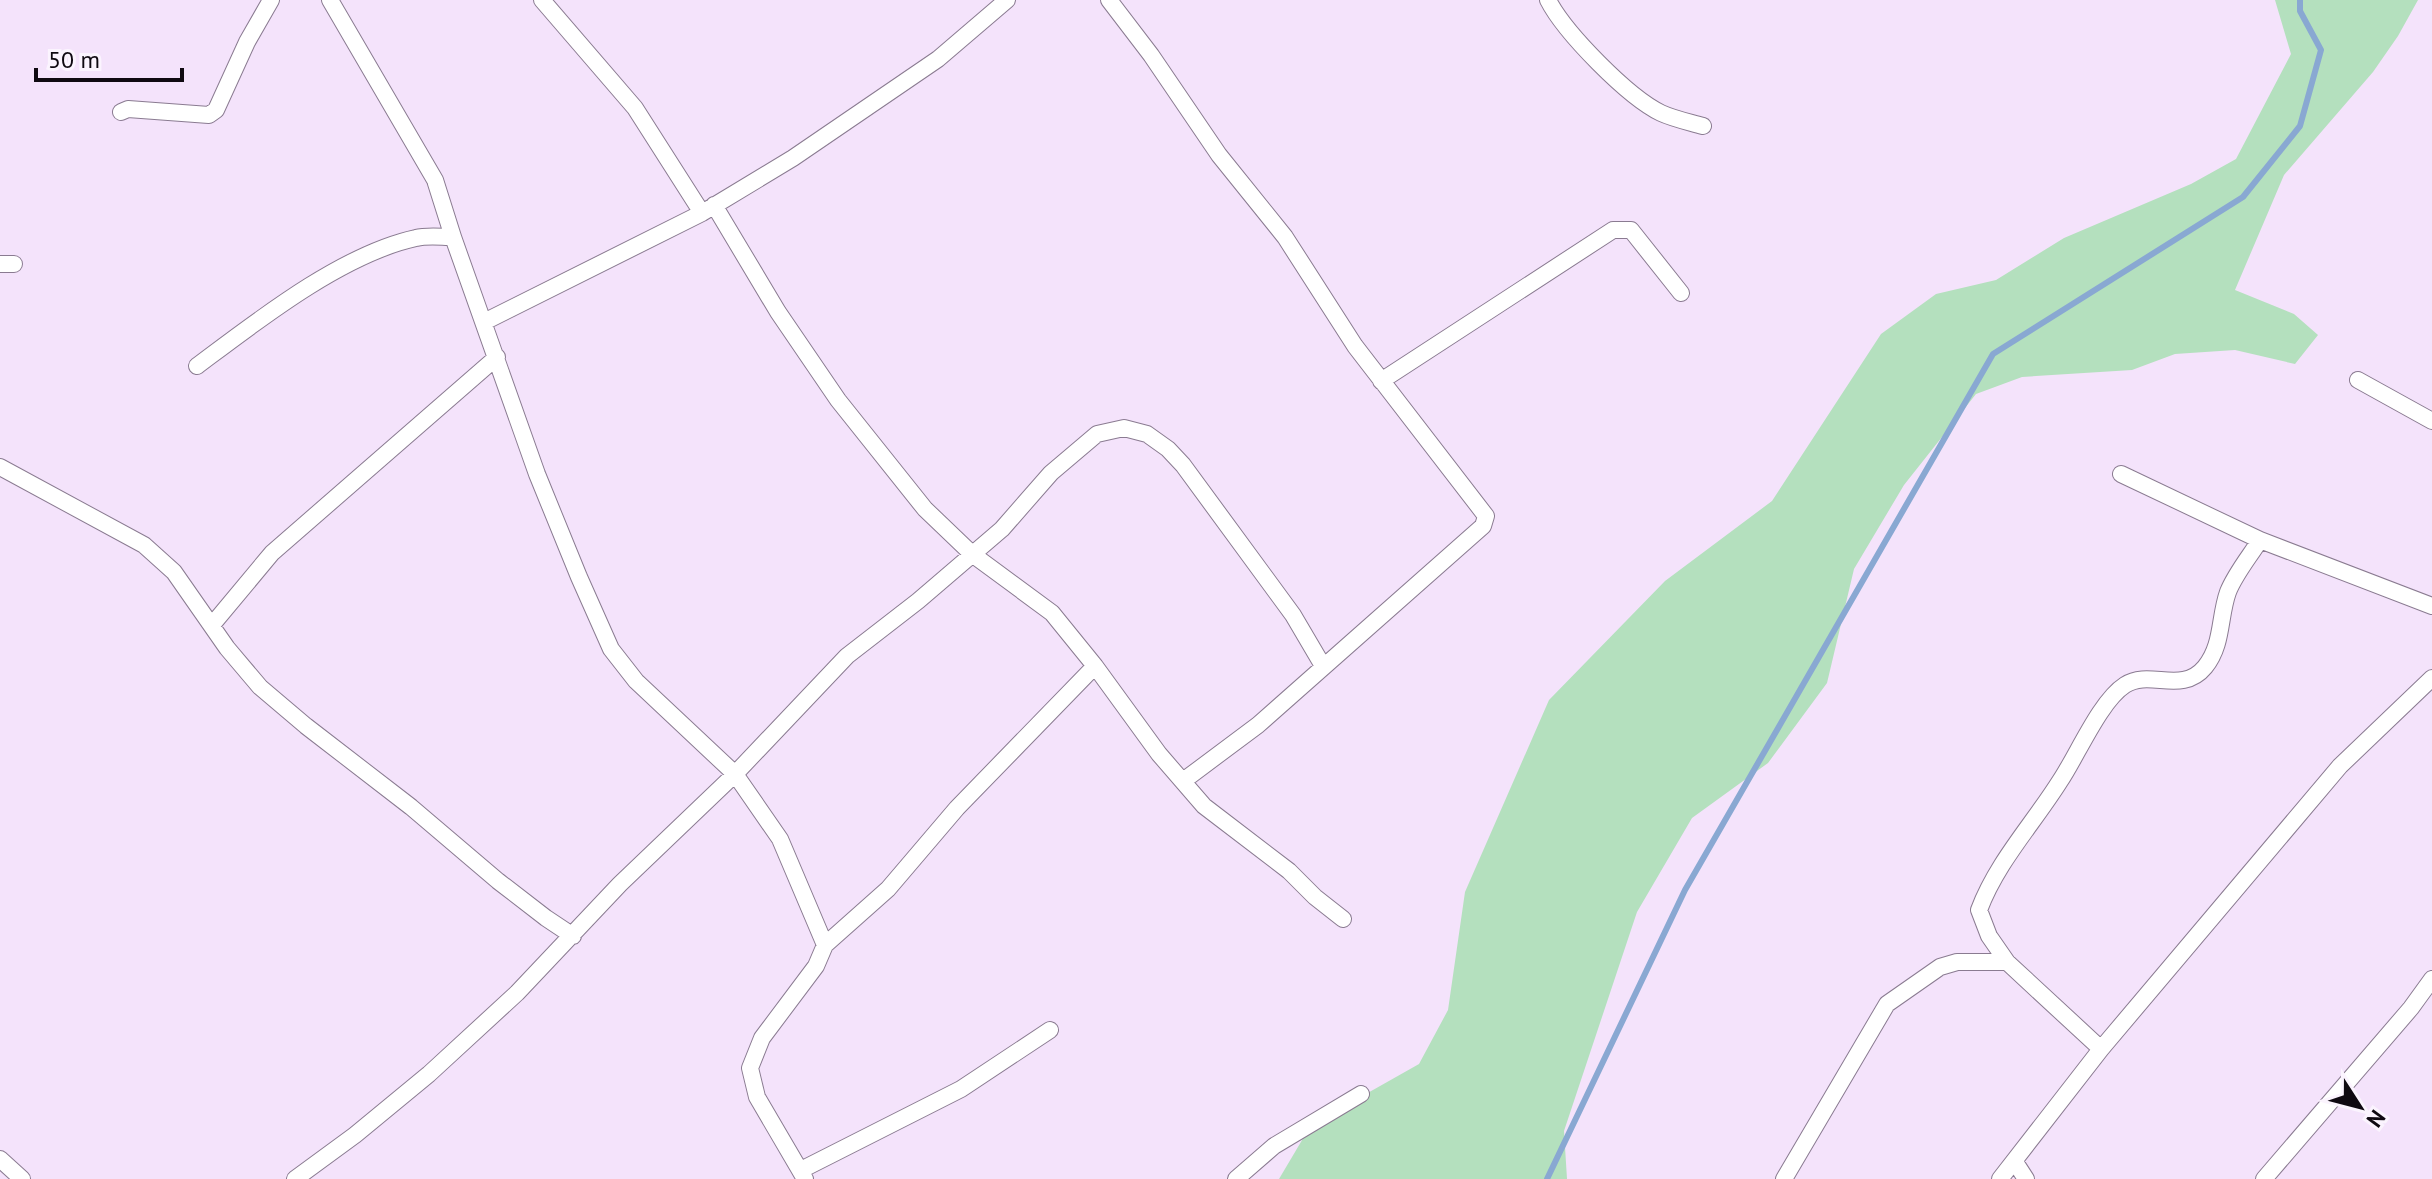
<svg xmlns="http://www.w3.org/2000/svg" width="2432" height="1179" viewBox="0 0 2432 1179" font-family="'PT Sans',sans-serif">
<rect width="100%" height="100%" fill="#f4e3fb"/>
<!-- green -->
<path fill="#b4e0be" d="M2275,0H2418L2398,36L2373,72L2284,175L2235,290L2294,314L2318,335L2295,364L2235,350L2175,354L2132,370L2022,377L1976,394L1904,485L1854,569L1827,683L1768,763L1692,818L1637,912L1564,1131L1567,1179H1279L1311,1125L1419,1064L1448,1010L1465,892L1549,700L1665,581L1772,501L1881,334L1936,294L1996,280L2064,238L2191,184L2236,159L2291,54Z"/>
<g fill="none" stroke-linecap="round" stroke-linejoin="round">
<!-- stream -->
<path stroke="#89a8d2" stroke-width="6" d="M1547,1179L1685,890L1993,354L2243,197L2300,126L2321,50L2300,11V0"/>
<!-- minor casing -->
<g stroke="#8a7b91" stroke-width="18">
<path id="minor" d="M330,0L435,180L453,237L537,474L579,577L611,649L636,681L735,774L780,839L825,945
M542,0L635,108L702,213
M1109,0L1151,55L1219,155L1285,237L1355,346L1486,516L1483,526L1258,725L1183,781
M1548,0C1565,33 1628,97 1661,113C1674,119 1689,122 1703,126
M121,112L128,109L209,115L216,110L247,42L271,0
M714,205L778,312L838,400L925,509L972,554L1052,613L1095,666L1159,754L1204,806L1289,871L1315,897L1343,919
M0,264H14
M484,322L702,213L793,158L938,59L1007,0
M197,366C257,321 342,254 416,238C427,235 441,237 453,237
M2358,380L2432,421
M1381,381L1613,230H1631L1681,293
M0,467L144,545L174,572L227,648L260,687L306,726L411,807L498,881L546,918L573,936
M2121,474L2260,540L2432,606
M212,625L272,553L497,357
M2101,1049L2007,962L1989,936L1979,910C1997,862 2033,824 2060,781C2077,756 2100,701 2125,685C2150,669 2182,695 2205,667C2223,645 2219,617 2228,592C2235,574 2250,556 2260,540
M0,1159L22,1179
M2015,1162L2026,1179
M801,1170L961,1089L1050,1030
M295,1179L355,1135L429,1074L517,993L620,884L735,774L847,656L918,601L1002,529L1051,473L1097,434L1124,428L1147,434L1168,449L1183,465L1293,615L1323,666
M805,1179L757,1097L750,1068L762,1038L816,966L825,945L888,889L957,808L1095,666
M1236,1179L1274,1146L1361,1094
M1784,1179L1887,1004L1940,967L1957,962H2007
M2000,1179L2101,1049L2340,766L2432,678
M2264,1179L2411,1008L2432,979"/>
</g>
<!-- minor -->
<use href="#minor" stroke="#fff" stroke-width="16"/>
</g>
<!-- north arrow -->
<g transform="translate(2360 1107) rotate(126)" stroke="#fbf4fe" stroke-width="6" paint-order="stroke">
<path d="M0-6L14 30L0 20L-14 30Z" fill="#0f0911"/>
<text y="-12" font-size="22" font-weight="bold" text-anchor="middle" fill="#0f0911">N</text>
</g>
<!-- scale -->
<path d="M36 68v12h146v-12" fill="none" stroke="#0f0911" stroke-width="4"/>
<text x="48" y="68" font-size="24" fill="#0f0911" stroke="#fbf4fe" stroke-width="6" paint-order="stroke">50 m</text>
</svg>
